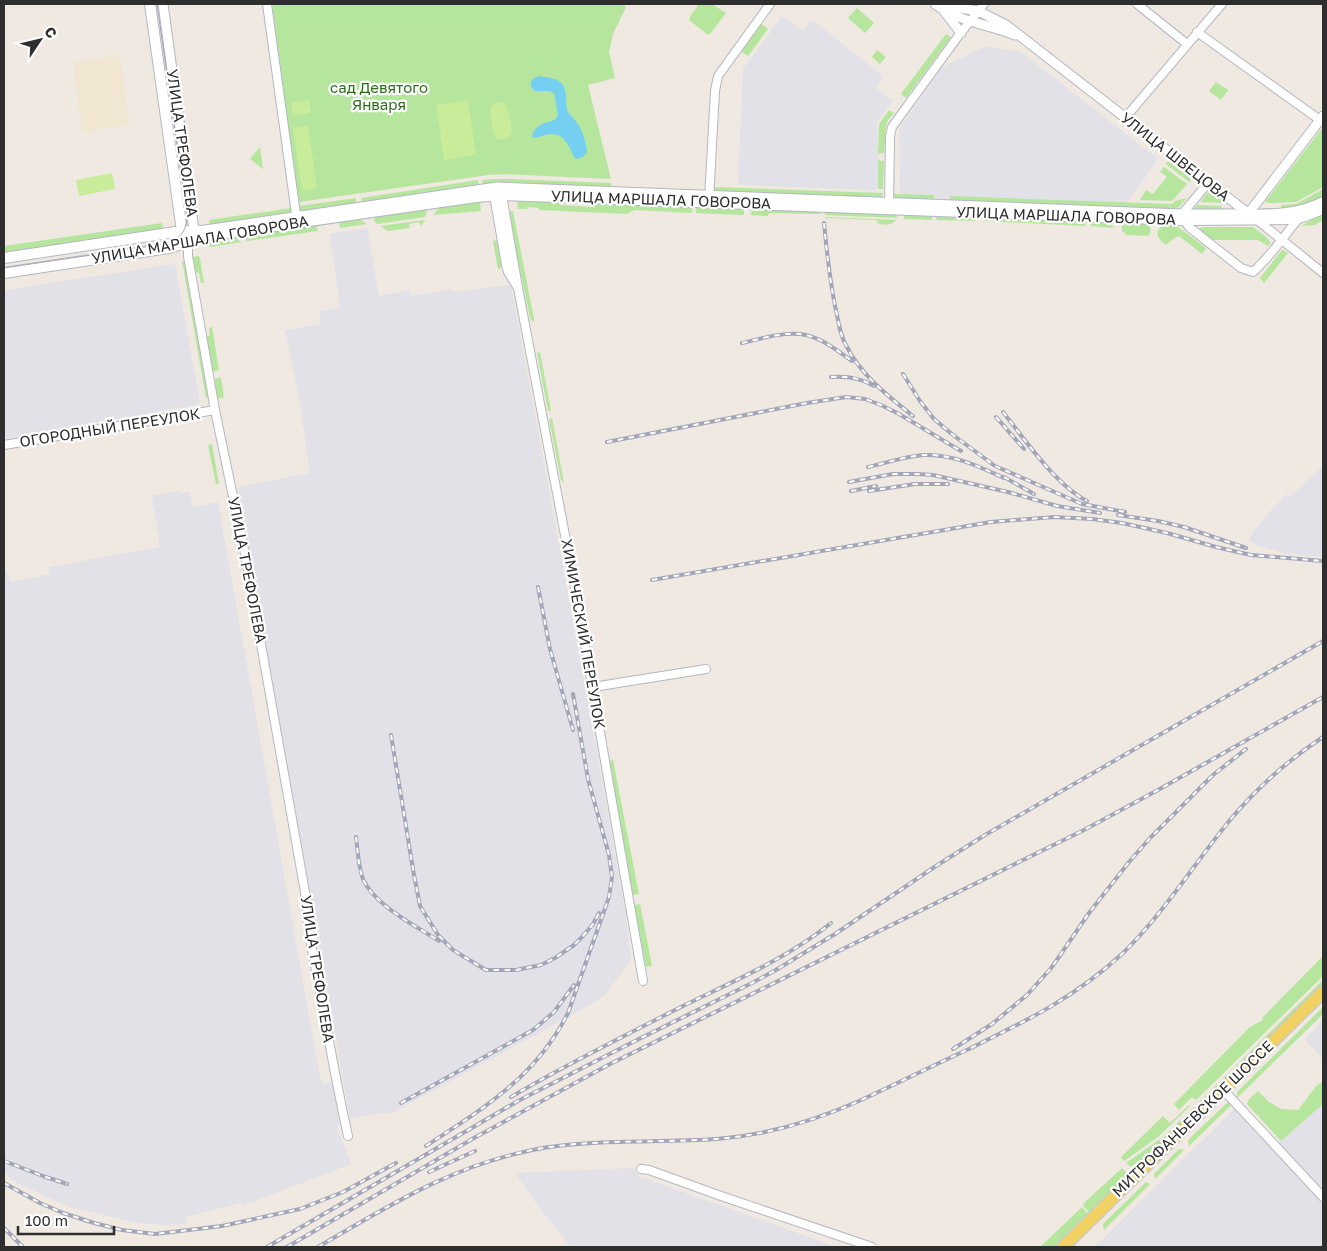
<svg xmlns="http://www.w3.org/2000/svg" width="1327" height="1251" viewBox="0 0 1327 1251" font-family="'Golos Text',sans-serif">
<rect width="100%" height="100%" fill="#efe9e1"/>
<!-- industrial -->
<path fill="#e3e1e8" d="M782,16L803,31L810,21L815,22L882,75V79L877,89L893,101L877,122L881,185L874,190L738,185L743,69Z
M986,46L1021,52L1158,159L1126,205L900,197L899,129L942,67Z
M367,228L379,296L410,290L411,296L451,289L452,292L511,285L591,717L626,916L631,960L605,995L583,1009L390,1114L383,1113L350,1119L238,487L310,473L298,392L285,330L321,324L319,311L340,308L330,234Z
M175,264L200,404L4,439V290Z
M1323,466V557L1282,553L1256,545L1249,540L1255,529L1286,494L1290,497Z
M179,491L180,493L190,492L193,507L218,502L317,1061L322,1084L333,1082L341,1123L337,1127L351,1164L243,1206L241,1203L185,1217L187,1224L164,1225L139,1223L69,1207L15,1182L4,1172V572H8L10,582L50,574L49,567L160,547L152,495Z
M1323,1020V1058L1305,1040Z
M1323,1104V1247H1095L1235,1108L1272,1149Z
M633,1168L642,1180L644,1178L837,1247H571L542,1211L515,1173Z"/>
<!-- education -->
<path fill="#f0e6d1" d="M120,55L129,125L82,132L73,62Z"/>
<!-- green -->
<path fill="#b6e59e" d="M272,4H623L626,7L613,34L609,52L615,78L588,85L611,179L505,174L488,175L299,202Z
M699,4H712L726,13L710,34H707L689,20L691,15Z
M857,8L874,23L865,33L848,18Z
M759,22L768,29L748,56L739,50Z
M946,34L951,37L906,98L901,94Z
M877,50L886,57L880,64L872,57Z
M1216,82L1228,90L1221,100L1209,91Z
M889,110L894,113L888,120L886,126L884,153L878,154L879,124Z
M1323,127V187L1296,202L1268,203L1265,202Z
M260,147L263,169L250,159Z
M878,160L884,161L883,189H878Z
M1168,161L1191,179L1189,182L1166,164Z
M1164,167L1187,184L1172,201L1140,200L1146,190L1153,194L1167,177L1160,172Z
M495,179H509L611,183V188L483,185L482,180Z
M478,180L479,186L363,203L361,198Z
M712,187L883,193L881,198L715,192Z
M1323,189V197L1309,204L1281,209V205L1296,204Z
M1209,191H1212L1224,200L1222,203L1200,202Z
M894,194L934,195V201L895,199Z
M950,196L1172,204L1175,201L1187,198L1178,208L1172,210L952,201L950,199Z
M356,198V201L355,204L301,212L299,206Z
M517,199L558,200L560,205L593,207L597,201L693,205L692,213L635,210L627,214L539,210V208L528,207L527,209H518Z
M480,200L481,211L433,215L440,207Z
M696,205L744,207V215L696,213Z
M1197,205L1222,206V210H1196L1195,208Z
M752,207L818,210L820,214L769,213L768,216L751,215Z
M291,208L292,213L210,225L209,220Z
M424,209L427,211L425,217L377,224L374,221L375,216Z
M826,210L896,213L897,218L825,215Z
M513,211L534,319V322L532,321L530,318L508,212Z
M905,213L933,214L932,220L904,219V216Z
M1323,213V220L1315,225L1301,226Z
M937,215L974,216L975,221L936,220Z
M982,216L1084,220L1086,226L984,221L982,219Z
M825,217L896,220C891,226 886,225 879,224L876,220L825,218Z
M358,218L367,224L340,228L339,222L340,220Z
M425,220L421,226L419,222L409,224L410,228L388,231L380,226Z
M1093,220C1102,221 1108,221 1114,228L1091,226Z
M162,223L163,229L4,253V246Z
M1126,223H1147C1152,226 1151,231 1149,236L1126,235L1124,232H1122V226Z
M316,224L318,231L247,241L243,236L244,234Z
M1164,224H1174L1206,248L1202,254L1179,236L1172,240L1166,245C1157,238 1153,232 1164,224Z
M1206,227H1253L1266,237L1271,243L1268,246L1258,240H1211L1200,230L1199,228Z
M233,236L241,242L210,247L209,241Z
M495,240L497,242L502,266L498,270L493,241Z
M1282,250H1283L1288,253L1264,283L1260,278Z
M199,256L200,259L204,283H201L199,273L195,272L192,257Z
M182,261H185L209,397L206,398Z
M212,327L219,370L212,372L206,337L210,335L209,328Z
M540,352L551,411H548L537,353Z
M221,377L224,397L217,399L214,380L215,379Z
M552,418L564,483L561,480L549,419Z
M212,444L219,484H216L208,445Z
M613,760L639,894L632,895L609,761Z
M640,904L652,966L646,967L634,905Z
M1323,956V976L1196,1100L1192,1097L1179,1110L1174,1104L1250,1027L1263,1020L1262,1018Z
M1323,980V985L1205,1102L1202,1104L1198,1103Z
M1323,1007V1014L1237,1098V1092Z
M1323,1082V1104L1281,1141L1247,1104L1249,1099L1258,1091L1269,1102L1281,1109L1298,1110L1317,1085Z
M1228,1102L1232,1104L1189,1146L1188,1140Z
M1189,1105L1190,1106L1158,1137L1124,1161L1121,1157L1163,1116L1170,1123Z
M1194,1107L1195,1111L1136,1168H1133L1126,1163L1163,1137Z
M1179,1149L1184,1150L1155,1179L1154,1174Z
M1122,1168L1126,1172V1178L1090,1213L1083,1206L1085,1202Z
M1146,1182L1150,1184L1104,1230L1103,1224Z
M1082,1207L1089,1215L1057,1247H1040Z"/>
<!-- pitch -->
<path fill="#c9ec9a" d="M309,100L311,113L293,116L291,103Z
M468,100L476,155L444,160L436,105Z
M498,102H501L507,106L512,129L510,136L504,140L497,139L493,132L490,109L494,103Z
M308,126L317,188L302,190L293,128Z
M112,173L115,189L79,196L76,180Z"/>
<!-- water -->
<path fill="#75cff0" d="M540,76C547,78 557,77 562,84C568,91 565,101 567,110C569,115 574,118 577,123C583,131 586,142 587,152L583,157L576,159C573,156 572,153 570,148C560,131 554,132 536,138L532,137C534,125 545,123 555,120L558,115L554,93L549,91H535C527,85 531,78 540,76Z"/>
<g fill="none" stroke-linecap="round" stroke-linejoin="round">
<!-- minor casing -->
<g stroke="#b4b7c1" stroke-width="10">
<path id="minor" d="M267,4L297,221
M1137,4L1187,44
M1197,32L1320,120
M1125,118L1222,4
M1208,183L1182,214L1184,220L1189,227L1241,268L1253,272C1270,257 1284,236 1299,218
M497,187L502,195L518,288L508,272L506,265L494,195Z
M709,200L715,91L718,76L770,4
M889,208L890,137L892,127L959,35L984,4
M1248,214C1277,213 1296,214 1323,201
M1257,220L1323,273
M188,243V256L215,410L245,554L305,892C307,929 315,965 322,1002C330,1047 338,1092 348,1136
M518,288L576,593L643,981
M4,445L215,410
M593,687L706,669
M1228,1095L1323,1197
M641,1169L649,1170L721,1196L872,1247"/>
</g>
<!-- tertiary casing -->
<g stroke="#b4b7c1" stroke-width="11">
<path id="tertiary" d="M163,4L194,230L192,234
M935,4C958,22 989,24 1015,35
M949,4L955,7L978,11L1006,25L1249,214
M944,11L961,33
M1248,214L1323,116
M182,231L205,230L497,187L1182,214H1248"/>
</g>
<!-- secondary casing -->
<g stroke="#b4b7c1" stroke-width="12">
<path id="secondary" d="M4,258L182,231L150,4
M4,273L169,248L206,236L476,197L502,195L1184,220L1289,219L1299,218L1323,209"/>
</g>
<!-- primary casing -->
<g stroke="#c9c9c9" stroke-width="14">
<path id="primary" d="M1063,1247L1323,992"/>
</g>
<!-- minor -->
<use href="#minor" stroke="#fff" stroke-width="8"/>
<!-- tertiary -->
<use href="#tertiary" stroke="#fff" stroke-width="9"/>
<!-- secondary -->
<use href="#secondary" stroke="#fff" stroke-width="10"/>
<!-- primary -->
<use href="#primary" stroke="#f2d163" stroke-width="11"/>
<!-- tram -->
<path stroke="#a3a6b8" stroke-width="1" d="M4,268L165,244C181,238 186,233 187,215L157,4"/>
<!-- rail casing -->
<g stroke="#a3a6b8" stroke-width="4">
<path id="rail" d="M824,223C827,254 830,285 837,315C839,326 841,337 847,347C861,375 889,397 913,416
M742,343C760,339 782,332 800,334C819,336 837,350 852,361
M903,374L920,401L934,419L953,435L995,466L1082,504L1125,512
M831,377C846,376 861,378 874,386
M1003,412C1025,440 1056,485 1087,501
M996,417L1024,449
M607,442L807,403L846,397L865,399L881,405L899,414L961,451
M868,467C886,463 906,456 925,455C953,454 980,467 1004,478
M1004,477L1034,494
M849,482L893,474H917L933,475L1008,492L1057,506L1100,513
M851,491L876,486
M869,491L915,484H948
M1118,515L1158,521L1184,527L1246,548
M652,580L991,522L1054,517L1092,519L1122,523L1167,533L1216,547L1251,555L1323,561
M538,587L550,649L573,730
M391,735L414,875L420,906L438,935L453,950L486,970H516L541,965L555,958L574,945L583,936L593,924L599,913
M356,837C358,851 358,866 363,879C374,905 416,926 439,941
M953,1049L992,1024L1027,995L1052,967L1089,913L1129,862L1151,837L1213,775L1246,749
M511,1097C567,1064 626,1035 685,1005C734,981 788,958 831,923
M401,1103L533,1030L554,1012L574,985
M426,1146C484,1108 536,1077 568,1013L609,897L612,877L609,855L588,779L573,694
M4,1161L43,1176L67,1184
M429,1172L475,1151
M4,1183L40,1203L63,1213L94,1223L122,1230L155,1234L222,1226L300,1209L343,1192L396,1163
M4,1228L23,1247
M267,1247L518,1101L635,1041L752,983L776,970L835,934L936,866L985,835L1323,641
M287,1247L474,1138L610,1064L1084,830L1158,790L1323,697
M318,1247C392,1204 456,1163 543,1148C600,1139 659,1143 717,1139C767,1135 814,1121 859,1101C896,1084 932,1066 969,1049C1026,1021 1076,997 1123,953C1164,913 1194,864 1230,820C1257,788 1288,760 1323,737"/>
</g>
<!-- rail -->
<use href="#rail" stroke="#fff" stroke-width="2" stroke-dasharray="5.5" stroke-linecap="butt"/>
</g>
<g text-anchor="middle" stroke-width="4.5" stroke-linejoin="round" paint-order="stroke">
<!-- park labels -->
<g font-size="15" fill="#2c6e1b" stroke="#fff">
<text x="379" y="93">сад Девятого<tspan x="379" dy="17">Января</tspan></text>
</g>
<!-- street labels -->
<g font-size="15" fill="#2e2e2e" stroke="#fff">
<text transform="translate(182 143) rotate(82)" y="5">УЛИЦА ТРЕФОЛЕВА</text>
<text transform="translate(1175 157) rotate(38)" y="5">УЛИЦА ШВЕЦОВА</text>
<text transform="translate(661 200) rotate(2)" y="5">УЛИЦА МАРШАЛА ГОВОРОВА</text>
<text transform="translate(1066 216) rotate(2)" y="5">УЛИЦА МАРШАЛА ГОВОРОВА</text>
<text transform="translate(200 240) rotate(-10)" y="5">УЛИЦА МАРШАЛА ГОВОРОВА</text>
<text transform="translate(110 428) rotate(-9)" y="5">ОГОРОДНЫЙ ПЕРЕУЛОК</text>
<text transform="translate(247 570) rotate(79)" y="5">УЛИЦА ТРЕФОЛЕВА</text>
<text transform="translate(583 634) rotate(80)" y="5">ХИМИЧЕСКИЙ ПЕРЕУЛОК</text>
<text transform="translate(317 969) rotate(81)" y="5">УЛИЦА ТРЕФОЛЕВА</text>
<text transform="translate(1193 1119) rotate(-44)" y="5">МИТРОФАНЬЕВСКОЕ ШОССЕ</text>
</g>
</g>
<!-- border -->
<rect width="1327" height="1251" fill="none" stroke="#2e2e2e" stroke-width="10"/>
<!-- north arrow -->
<g transform="translate(40 40) rotate(55)" stroke="#ffffff" stroke-width="4" paint-order="stroke">
<path d="M0-4L9 19L0 12L-9 19Z" fill="#2e2e2e"/>
<text y="-8" font-size="14" font-weight="bold" text-anchor="middle" fill="#2e2e2e">С</text>
</g>
<!-- scale -->
<path d="M18 1226v8h96v-8" fill="none" stroke="#2e2e2e" stroke-width="2.5"/>
<text x="25" y="1226" font-size="15" fill="#2e2e2e" stroke="#ffffff" stroke-width="4" paint-order="stroke">100 m</text>
</svg>
